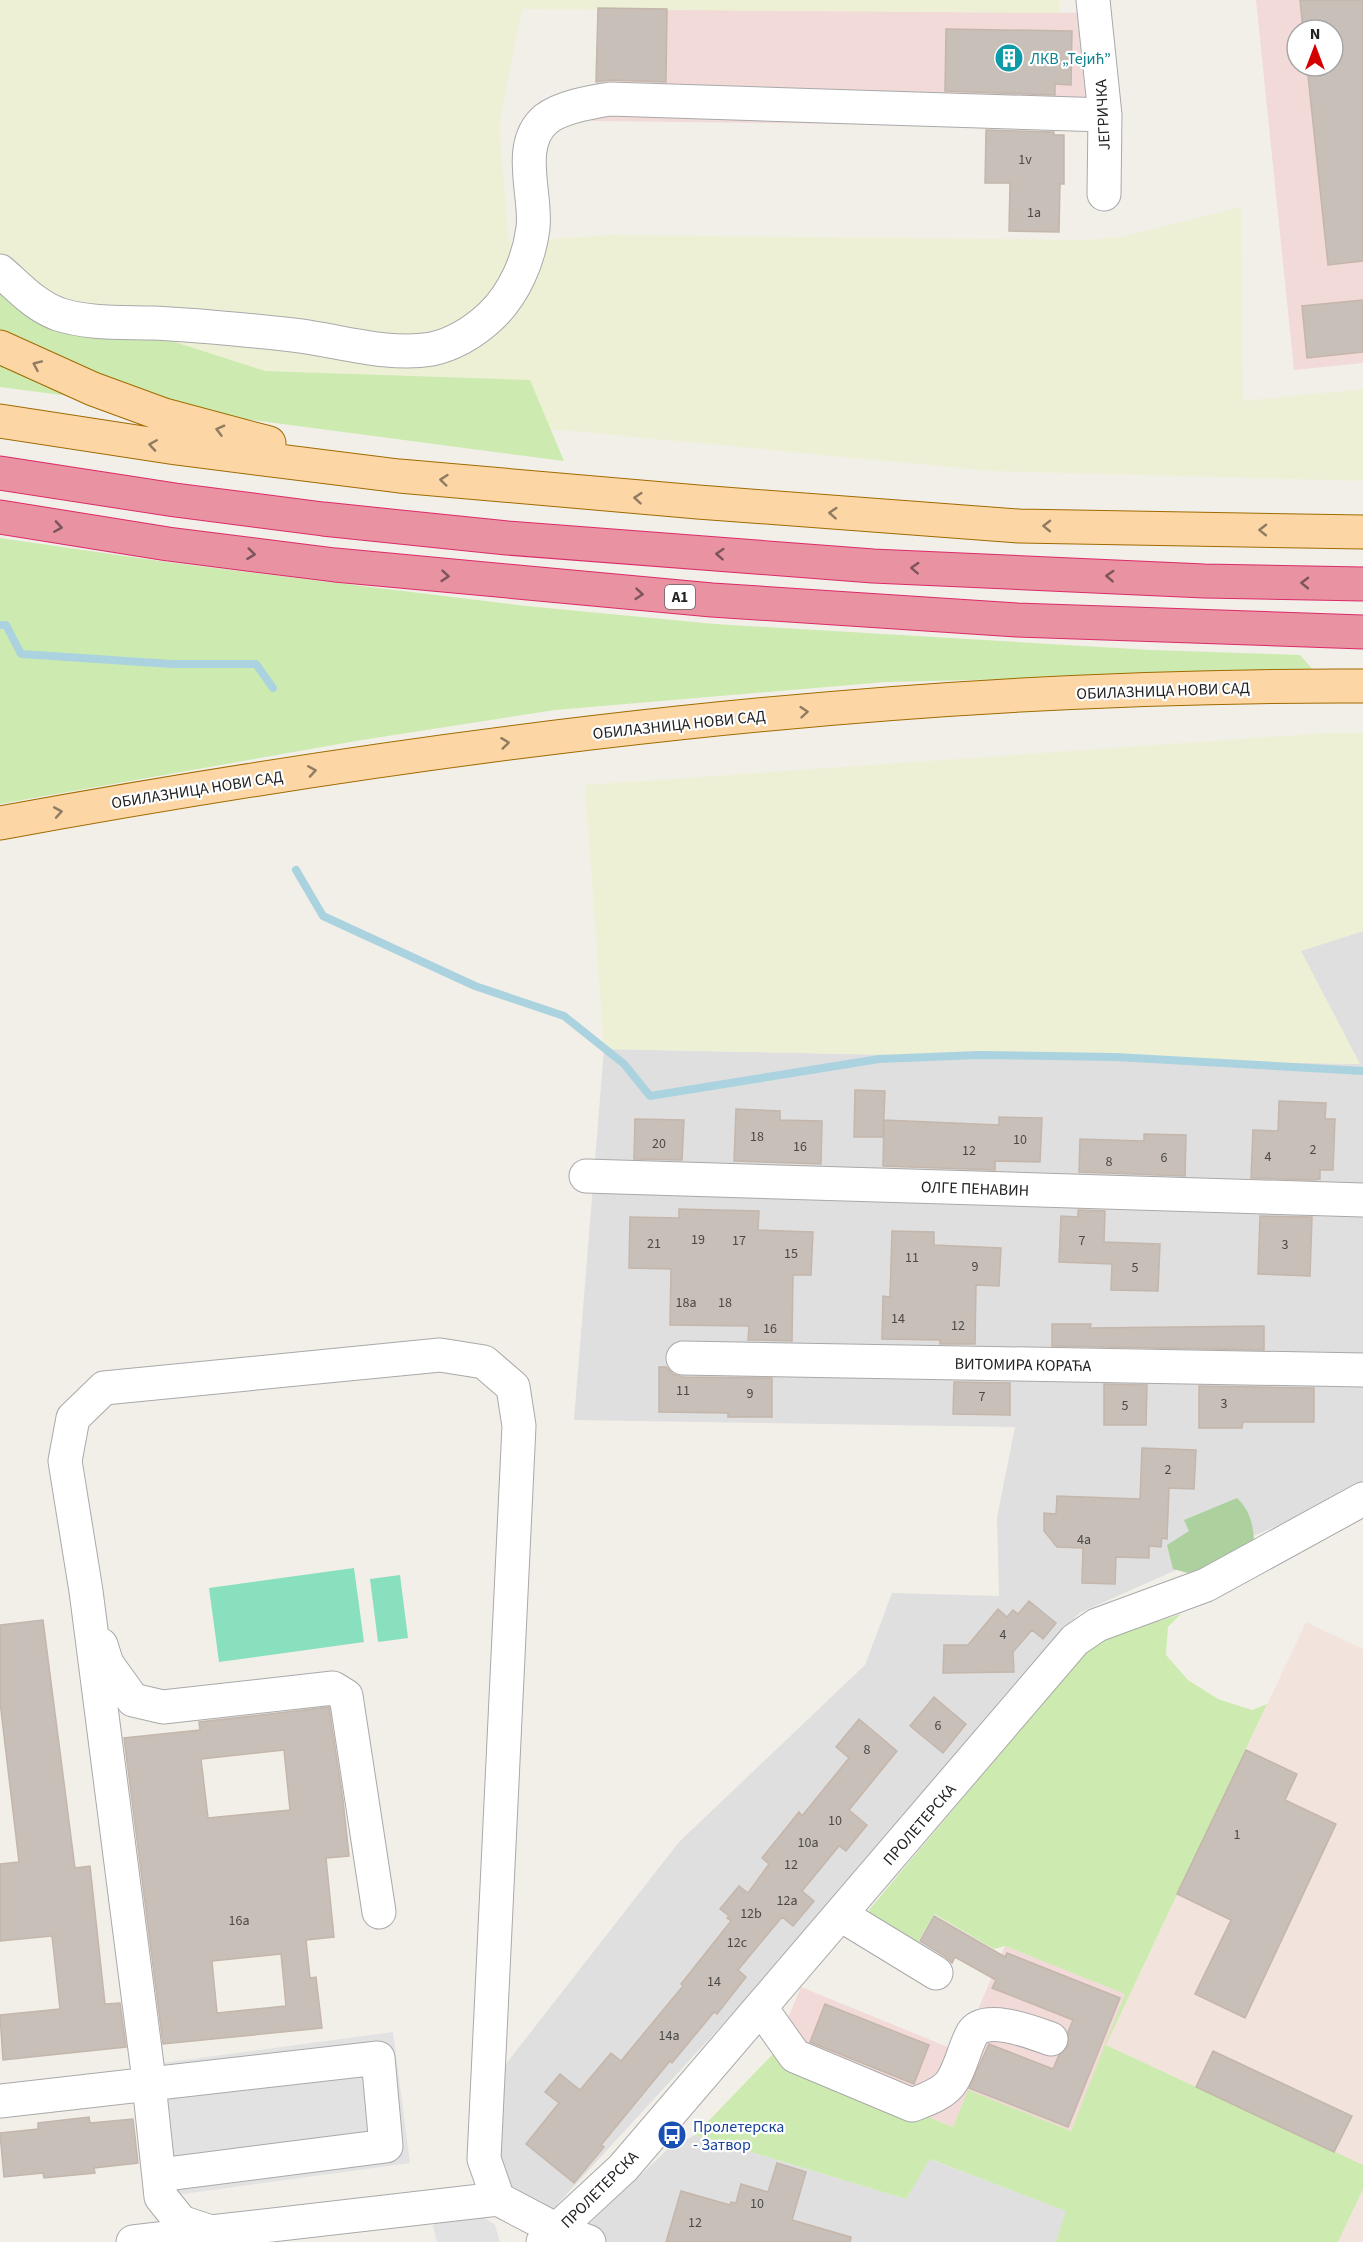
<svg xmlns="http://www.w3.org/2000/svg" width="1363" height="2242" viewBox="0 0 1363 2242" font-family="'Source Sans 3',sans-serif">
<rect width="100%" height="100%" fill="#f2efe9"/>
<!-- residential -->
<path fill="#e0dfdf" d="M1363,931V1485L1335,1500L1079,1613L897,1834L542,2221L474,2189L488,2087L679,1842L865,1665L892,1593L999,1596L997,1517L1015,1427L574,1420L604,1049L1359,1064L1300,951Z
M695,2135L906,2199L929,2159L1067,2211L1056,2242H570L668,2149Z"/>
<!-- commercial -->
<path fill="#f2dad9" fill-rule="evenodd" d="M1256,0H1363V363L1294,370ZM1297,30H1333V66H1297Z
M593,6L1094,13L1103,127L592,121L596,91L598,9Z
M1005,1946L1126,1994L1071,2131L968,2091L953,2127L772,2055L801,1987L960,2052Z"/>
<!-- military -->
<path fill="#f3e3dd" d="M1306,1622L1363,1649V2166L1106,2045Z
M1363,2189V2242H1338Z"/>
<!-- farmland -->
<path fill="#eef0d5" d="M0,0H1059L1060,13L522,9L499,126L509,242L608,235L1089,240L1122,237L1241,207L1243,401L1363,389V481L992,471L550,429L530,380L265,371L0,286Z
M1327,733H1363V931L1301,951L1360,1064L604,1049L585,785Z"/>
<!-- grass -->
<path fill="#cdebb0" d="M0,286L265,371L530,380L564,461L0,387Z
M0,538L174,563L526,606L715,624L1151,650L1300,655L1315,672L886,682L555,710L362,740L0,804Z
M1181,1614L1168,1627L1166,1655L1188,1680L1218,1699L1252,1710L1267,1704L1106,2045L1363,2165V2189L1338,2242H1056L1066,2211L930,2159L906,2199L695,2135L772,2055L953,2127L968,2090L1071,2131L1125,1994L1005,1946L994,1949L934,1914L915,1947L873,1921L869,1910L1085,1652C1112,1632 1149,1625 1181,1614Z"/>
<!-- forest -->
<path fill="#add19e" d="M1237,1498C1250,1511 1253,1523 1254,1541L1209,1566L1188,1573L1173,1569L1167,1545L1189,1531L1184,1520Z"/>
<!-- pitch -->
<path fill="#88e0be" d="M354,1568L364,1642L219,1662L209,1588Z
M400,1575L408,1638L378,1642L370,1579Z"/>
<!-- parking -->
<path fill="#e2e2e2" d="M393,2032L410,2163L161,2197L147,2065Z
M473,2210L495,2225L500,2242H437L433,2226L438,2215Z"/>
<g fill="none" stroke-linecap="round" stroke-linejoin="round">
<!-- stream -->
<path stroke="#aad3df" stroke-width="8" d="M0,625H6L21,654L172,664H256L273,688
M296,870L323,916L475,986L564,1016L624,1064L650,1096L879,1059L978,1055L1116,1057L1363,1071"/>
</g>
<!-- building -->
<path fill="#c7bfb8" stroke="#c4b6ab" stroke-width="1.5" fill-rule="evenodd" d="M1300,0H1363V261L1328,265L1307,66H1333V30H1303Z
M598,8L667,9L666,82L610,80L596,82Z
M946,29L1072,31L1071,85L1055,84V95L945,91Z
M986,130L1054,132V135H1064V184H1060L1059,232L1009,231L1010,183H985Z
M1363,300V352L1307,358L1302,306Z
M855,1090L885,1091L883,1137H854Z
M1279,1101L1326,1103L1325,1119H1335L1333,1170H1320V1179L1313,1180L1251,1178L1253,1130L1278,1131Z
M736,1109L780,1111V1120L822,1121L821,1164L734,1161Z
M999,1117L1042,1118L1040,1162L995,1161V1170L883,1166L884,1120L999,1125Z
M635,1119L684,1120L682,1160L634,1159Z
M1144,1134L1186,1135L1185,1176L1079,1172L1080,1139L1144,1141Z
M679,1209L759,1211L758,1230L813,1232L811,1275H793L792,1341L748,1340L749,1326L670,1325L671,1269L629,1268L630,1217L679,1218Z
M1078,1210L1105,1211L1104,1242L1160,1244L1158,1291L1111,1290L1112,1264L1059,1262L1061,1216L1078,1217Z
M1260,1216L1312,1217L1310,1276L1258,1274Z
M892,1231L934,1232V1245L1001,1248L999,1286L976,1285L975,1344H940V1340L882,1339L883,1296L890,1297Z
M1052,1324H1091L1090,1328L1264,1326V1350L1052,1346Z
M659,1367H666L673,1374L683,1377L772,1378V1417H728V1413L659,1412Z
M954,1382L1010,1383V1415L953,1414Z
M1104,1384L1147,1385L1146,1425H1104Z
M1199,1386L1314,1388V1422H1243L1242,1428H1199Z
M1142,1448L1196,1450L1194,1489L1169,1488L1167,1539L1162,1538L1161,1547L1149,1546V1558L1116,1557L1115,1584L1082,1583L1083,1548L1057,1547L1044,1531V1513L1056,1514L1057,1496L1140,1499Z
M1029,1601L1056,1623L1043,1639L1032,1630L1013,1652L1014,1672L943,1673L944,1645H968L998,1609L1007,1617L1013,1610L1018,1614Z
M43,1620L75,1868L90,1866L105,2004L120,2003L126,2047L3,2060L0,2015L60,2009L52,1936L0,1941V1864L19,1862L0,1702V1625Z
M934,1697L966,1724L943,1753L910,1726Z
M329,1707L343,1800L349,1856L326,1858L334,1937L306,1940L310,1978L316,1977L322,2028L163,2044L124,1738L200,1730L199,1722ZM284,1750L290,1810L208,1818L201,1759ZM281,1954L286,2006L217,2013L212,1961Z
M859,1719L897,1751L849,1810L867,1825L846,1851L839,1846L802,1891L814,1901L793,1926L782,1917L738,1970L746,1977L717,2014L714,2012L672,2063L670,2061L601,2145L604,2147L574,2183L526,2144L559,2103L545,2092L560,2074L580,2090L611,2053L621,2061L683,1986L681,1984L731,1921L727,1918L729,1916L720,1909L739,1886L748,1893L769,1864L762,1858L799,1812L802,1816L849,1758L836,1747Z
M1246,1750L1297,1774L1285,1800L1336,1824L1245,2018L1195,1994L1231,1920L1177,1894Z
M934,1916L1005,1957L1007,1953L1120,1998L1068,2127L969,2088L989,2044L1053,2069L1059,2055L1068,2046V2032L1073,2020L992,1988L996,1980L955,1957L952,1963L946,1957L920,1941Z
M825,2004L929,2045L914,2084L810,2042Z
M1213,2051L1352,2116L1334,2152L1196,2087Z
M89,2117L90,2123L133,2119L138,2163L94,2168L95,2173L44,2178L43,2173L4,2177L0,2133L38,2129V2123Z
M777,2163L806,2172L792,2220L851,2237L850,2242H666L681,2191L730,2205L731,2202L736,2203L741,2184L768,2192Z"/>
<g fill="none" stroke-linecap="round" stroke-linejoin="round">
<!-- minor casing -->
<g stroke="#a9a9a9" stroke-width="35">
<path id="minor" d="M1093,0L1105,115L1104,194
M0,271C19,287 34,305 58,314C88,324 122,322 153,323C199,325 247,330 293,335C338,340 387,357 432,349C454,344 475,331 491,316C514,294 529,260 533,228C537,195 515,145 546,119C561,107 591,102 610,99L1105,115
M586,1176L1363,1200
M683,1358L1363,1370
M101,1645L107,1664L133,1700L163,1707L333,1688L346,1696L379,1912
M841,1915L936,1973
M761,2008L795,2056L912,2105C925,2100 944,2094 952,2081C961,2067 964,2049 972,2034C984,2013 1034,2033 1051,2039
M0,2101L378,2058L386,2146L159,2175
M498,2199L484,2159L519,1426L513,1387L484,1362L440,1355L104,1388L73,1418L65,1461L86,1591L147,2065L161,2197L181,2222L211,2232L498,2199L557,2230L589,2242
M133,2242L209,2233
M543,2242L623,2168L1075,1640L1097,1625L1206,1585L1363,1499"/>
</g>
<!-- major casing -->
<g stroke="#a06b00" stroke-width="35">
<path id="major" d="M0,347L93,389L164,415L269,443
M0,421L176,448L399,476L698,502L1019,526L1363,532
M0,823C449,741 906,684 1363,686"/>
</g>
<!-- highway casing -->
<g stroke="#dc2a67" stroke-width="35">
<path id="highway" d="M0,473L175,500L323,519L507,538L873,566L1204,581L1363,584
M0,517L168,544L335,565L712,600L1017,620L1363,632"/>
</g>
<!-- minor -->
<use href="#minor" stroke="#fff" stroke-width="33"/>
<!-- major -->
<use href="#major" stroke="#fcd6a4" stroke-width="33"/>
<!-- highway -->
<use href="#highway" stroke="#e892a2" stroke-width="33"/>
</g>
<!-- one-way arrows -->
<defs><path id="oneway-chevron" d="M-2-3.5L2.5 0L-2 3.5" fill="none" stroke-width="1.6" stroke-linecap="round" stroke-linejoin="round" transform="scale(1.5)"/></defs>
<g stroke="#8f7c63">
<use href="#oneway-chevron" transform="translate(37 365) rotate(-156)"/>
<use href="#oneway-chevron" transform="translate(220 430) rotate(-165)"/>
<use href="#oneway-chevron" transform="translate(153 445) rotate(-171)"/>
<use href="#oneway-chevron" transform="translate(444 480) rotate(-174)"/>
<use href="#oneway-chevron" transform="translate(638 498) rotate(-175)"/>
<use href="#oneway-chevron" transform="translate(833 513) rotate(-176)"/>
<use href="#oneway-chevron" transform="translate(1047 526) rotate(-179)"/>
<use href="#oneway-chevron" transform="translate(1263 530) rotate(-179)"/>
<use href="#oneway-chevron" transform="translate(804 712) rotate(-5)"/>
<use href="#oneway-chevron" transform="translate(505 743) rotate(-7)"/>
<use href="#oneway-chevron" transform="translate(312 771) rotate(-9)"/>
<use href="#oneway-chevron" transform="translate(58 812) rotate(-10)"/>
</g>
<g stroke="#7b545c">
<use href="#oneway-chevron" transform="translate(58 527) rotate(9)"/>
<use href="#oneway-chevron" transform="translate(251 554) rotate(7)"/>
<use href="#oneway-chevron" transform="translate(720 554) rotate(-176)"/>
<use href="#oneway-chevron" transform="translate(915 568) rotate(-177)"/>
<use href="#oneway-chevron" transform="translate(445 576) rotate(5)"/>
<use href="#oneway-chevron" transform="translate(1110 576) rotate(-177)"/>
<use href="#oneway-chevron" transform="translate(1305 583) rotate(-179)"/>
<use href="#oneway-chevron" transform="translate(639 594) rotate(5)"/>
</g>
<!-- icons -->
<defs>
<g id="building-disc" transform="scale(1.5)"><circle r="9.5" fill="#0f9aa8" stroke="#fff"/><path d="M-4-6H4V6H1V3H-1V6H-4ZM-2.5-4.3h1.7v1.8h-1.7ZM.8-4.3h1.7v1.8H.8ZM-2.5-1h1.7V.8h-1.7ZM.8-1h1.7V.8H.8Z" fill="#fff"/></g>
<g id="bus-disc" transform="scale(1.5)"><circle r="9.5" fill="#1a4fb4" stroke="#fff"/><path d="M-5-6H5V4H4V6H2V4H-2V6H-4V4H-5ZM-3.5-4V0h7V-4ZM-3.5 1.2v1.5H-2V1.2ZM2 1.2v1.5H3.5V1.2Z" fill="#fff"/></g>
</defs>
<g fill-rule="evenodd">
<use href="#building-disc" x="1009" y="58"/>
<use href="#bus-disc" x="672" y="2135"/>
</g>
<g text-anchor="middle" stroke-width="4.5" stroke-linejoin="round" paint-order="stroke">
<!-- number labels -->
<g font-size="14" fill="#4b4948">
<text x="1025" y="164">1v</text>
<text x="1034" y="217">1a</text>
<text x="757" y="1141">18</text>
<text x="1020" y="1144">10</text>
<text x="659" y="1148">20</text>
<text x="800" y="1151">16</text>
<text x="1313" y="1154">2</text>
<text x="969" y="1155">12</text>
<text x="1268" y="1161">4</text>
<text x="1164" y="1162">6</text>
<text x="1109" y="1166">8</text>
<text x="698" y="1244">19</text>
<text x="739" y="1245">17</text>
<text x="1082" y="1245">7</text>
<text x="654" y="1248">21</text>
<text x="1285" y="1249">3</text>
<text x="791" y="1258">15</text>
<text x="912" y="1262">11</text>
<text x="975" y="1271">9</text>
<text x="1135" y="1272">5</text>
<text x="686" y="1307">18a</text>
<text x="725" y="1307">18</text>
<text x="898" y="1323">14</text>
<text x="958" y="1330">12</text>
<text x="770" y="1333">16</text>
<text x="683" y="1395">11</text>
<text x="750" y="1398">9</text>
<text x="982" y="1401">7</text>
<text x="1224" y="1408">3</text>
<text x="1125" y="1410">5</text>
<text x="1168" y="1474">2</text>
<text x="1084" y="1544">4a</text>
<text x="1003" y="1639">4</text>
<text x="938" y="1730">6</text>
<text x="867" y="1754">8</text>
<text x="835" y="1825">10</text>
<text x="1237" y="1839">1</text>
<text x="808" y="1847">10a</text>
<text x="791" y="1869">12</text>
<text x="787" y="1905">12a</text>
<text x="751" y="1918">12b</text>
<text x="239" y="1925">16a</text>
<text x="737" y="1947">12c</text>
<text x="714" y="1986">14</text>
<text x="669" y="2040">14a</text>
<text x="757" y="2208">10</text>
<text x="695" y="2227">12</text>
</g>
<!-- shield labels -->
<rect fill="#fff" stroke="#646464" stroke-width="1.5" x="665" y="585" width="30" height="24" rx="4.5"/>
<g font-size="15" font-weight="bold" fill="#222">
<text x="680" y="602">A1</text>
</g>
<!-- culture labels -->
<g font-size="16" fill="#0d838f" stroke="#fff" text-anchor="start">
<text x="1030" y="64">ЛКВ „Тејић”</text>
</g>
<!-- street labels -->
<g font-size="16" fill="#222" stroke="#fff">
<text transform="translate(1102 115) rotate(-93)" y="6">ЈЕГРИЧКА</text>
<text transform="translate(1163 690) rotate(-2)" y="6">ОБИЛАЗНИЦА НОВИ САД</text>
<text transform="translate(679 724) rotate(-6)" y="6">ОБИЛАЗНИЦА НОВИ САД</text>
<text transform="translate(197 789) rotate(-9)" y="6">ОБИЛАЗНИЦА НОВИ САД</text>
<text transform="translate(975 1188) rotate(2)" y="6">ОЛГЕ ПЕНАВИН</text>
<text transform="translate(1023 1364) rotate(1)" y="6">ВИТОМИРА КОРАЋА</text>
<text transform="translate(919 1824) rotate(-49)" y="6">ПРОЛЕТЕРСКА</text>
<text transform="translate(599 2189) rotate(-45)" y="6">ПРОЛЕТЕРСКА</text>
</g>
<!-- transit labels -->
<g font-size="16" fill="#164399" stroke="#fff" text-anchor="start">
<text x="693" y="2132">Пролетерска<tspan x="693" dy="18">- Затвор</tspan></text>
</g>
</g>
<!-- north arrow -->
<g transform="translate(1315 48)"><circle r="28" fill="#ffffff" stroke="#a7a7a7" stroke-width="1.5"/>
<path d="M0-4.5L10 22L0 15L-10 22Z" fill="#d40000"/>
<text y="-9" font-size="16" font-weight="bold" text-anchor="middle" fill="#222222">N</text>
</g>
</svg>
